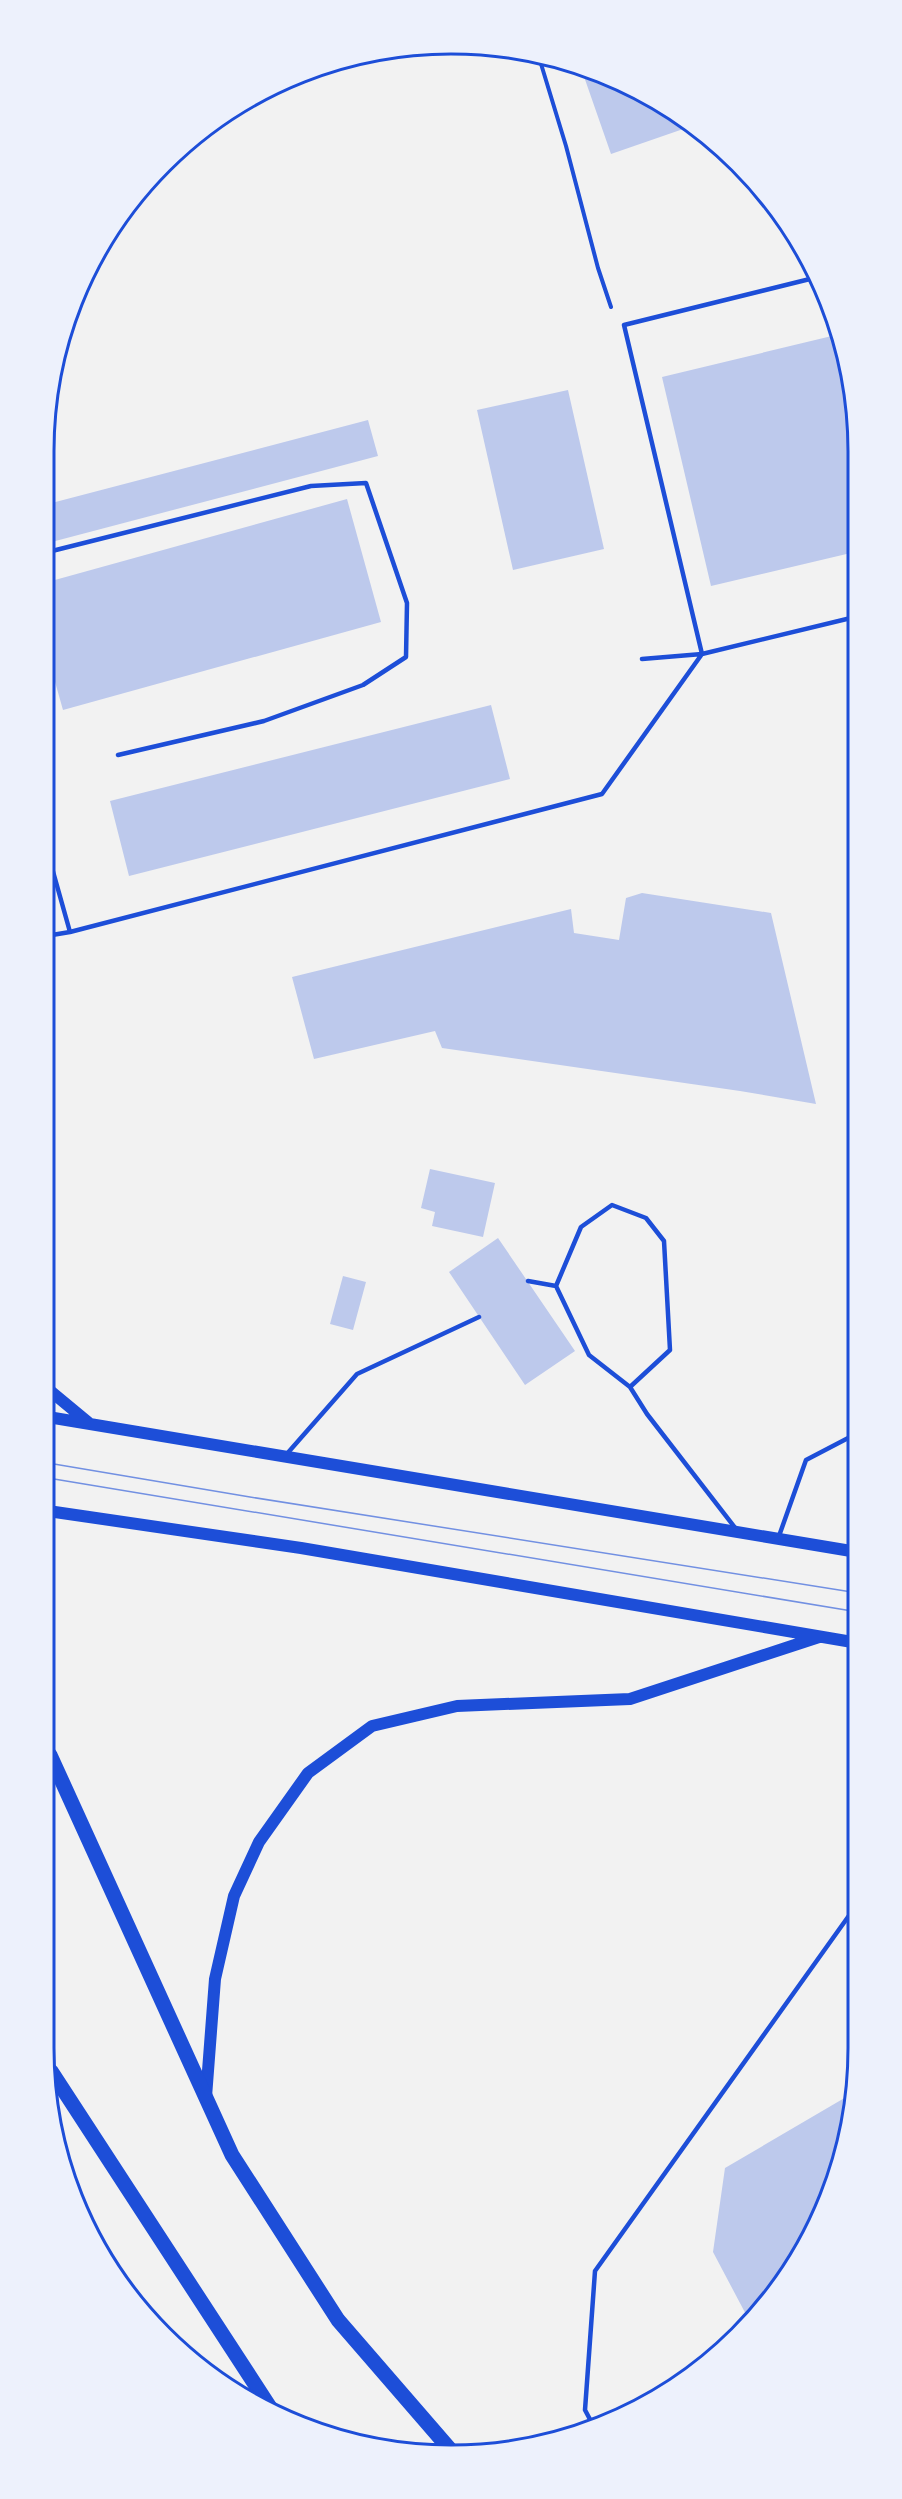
<svg xmlns="http://www.w3.org/2000/svg" width="902" height="2499" viewBox="0 0 902 2499" font-family="'DM Sans',sans-serif">
<rect width="100%" height="100%" fill="#f2f2f2"/>
<!-- building -->
<path fill="#bdc9ec" d="M581,68L655,98L689,127L611,154Z
M836,335L855,397V552L711,586L662,377Z
M568,390L604,549L513,570L477,410Z
M368,420L378,456L44,544V505Z
M347,499L381,622L63,710L44,643V583Z
M491,705L510,779L129,876L110,801Z
M642,893L771,913L816,1104L740,1091L442,1048L435,1031L314,1059L292,977L571,909L574,933L619,940L626,898Z
M430,1169L495,1183L483,1237L432,1226L435,1212L421,1208Z
M498,1238L575,1351L525,1385L449,1272Z
M343,1276L366,1282L353,1330L330,1324Z
M853,2093L845,2153L790,2275L750,2322L713,2252L725,2168Z"/>
<g fill="none" stroke-linecap="round" stroke-linejoin="round">
<!-- path -->
<path stroke="#1d4ed8" stroke-width="4" d="M538,54L566,146L598,268L611,307"/>
<!-- service -->
<path stroke="#1d4ed8" stroke-width="4.5" d="M44,553L311,486L366,483L407,603L406,657L363,685L264,721L118,755
M642,659L702,654L855,617
M45,843L70,932
M46,936L70,932L602,794L702,654L624,325L818,277
M528,1281L556,1286L589,1355L630,1387L647,1414L736,1529
M556,1286L581,1227L612,1205L646,1218L664,1241L670,1350L630,1387
M285,1456L357,1374L479,1317
M779,1536L806,1460L852,1436H857
M593,2425L585,2410L595,2271L858,1903"/>
<!-- secondary -->
<path stroke="#1d4ed8" stroke-width="12" d="M48,1389L89,1423
M48,1417L857,1552
M48,1511L301,1548L858,1643
M206,2097L215,1979L234,1896L259,1842L308,1773L372,1726L457,1706L630,1699L819,1637"/>
<!-- primary -->
<path stroke="#1d4ed8" stroke-width="15" d="M50,1755L232,2155L338,2320L454,2454
M51,2071L275,2415"/>
<!-- tram -->
<path stroke="#7290e2" stroke-width="1.5" d="M48,1463L250,1497L858,1593
M48,1478L858,1612"/>
</g>
<!-- crop -->
<path d="M0 0H902V2499H0ZM451 54H451A397 397 0 0 1 848 451V2048A397 397 0 0 1 451 2445H451A397 397 0 0 1 54 2048V451A397 397 0 0 1 451 54Z" fill="#edf1fc" fill-rule="evenodd"/>
<path fill="none" stroke="#1d4ed8" stroke-width="3" d="M451 54H451A397 397 0 0 1 848 451V2048A397 397 0 0 1 451 2445H451A397 397 0 0 1 54 2048V451A397 397 0 0 1 451 54Z"/>
</svg>
